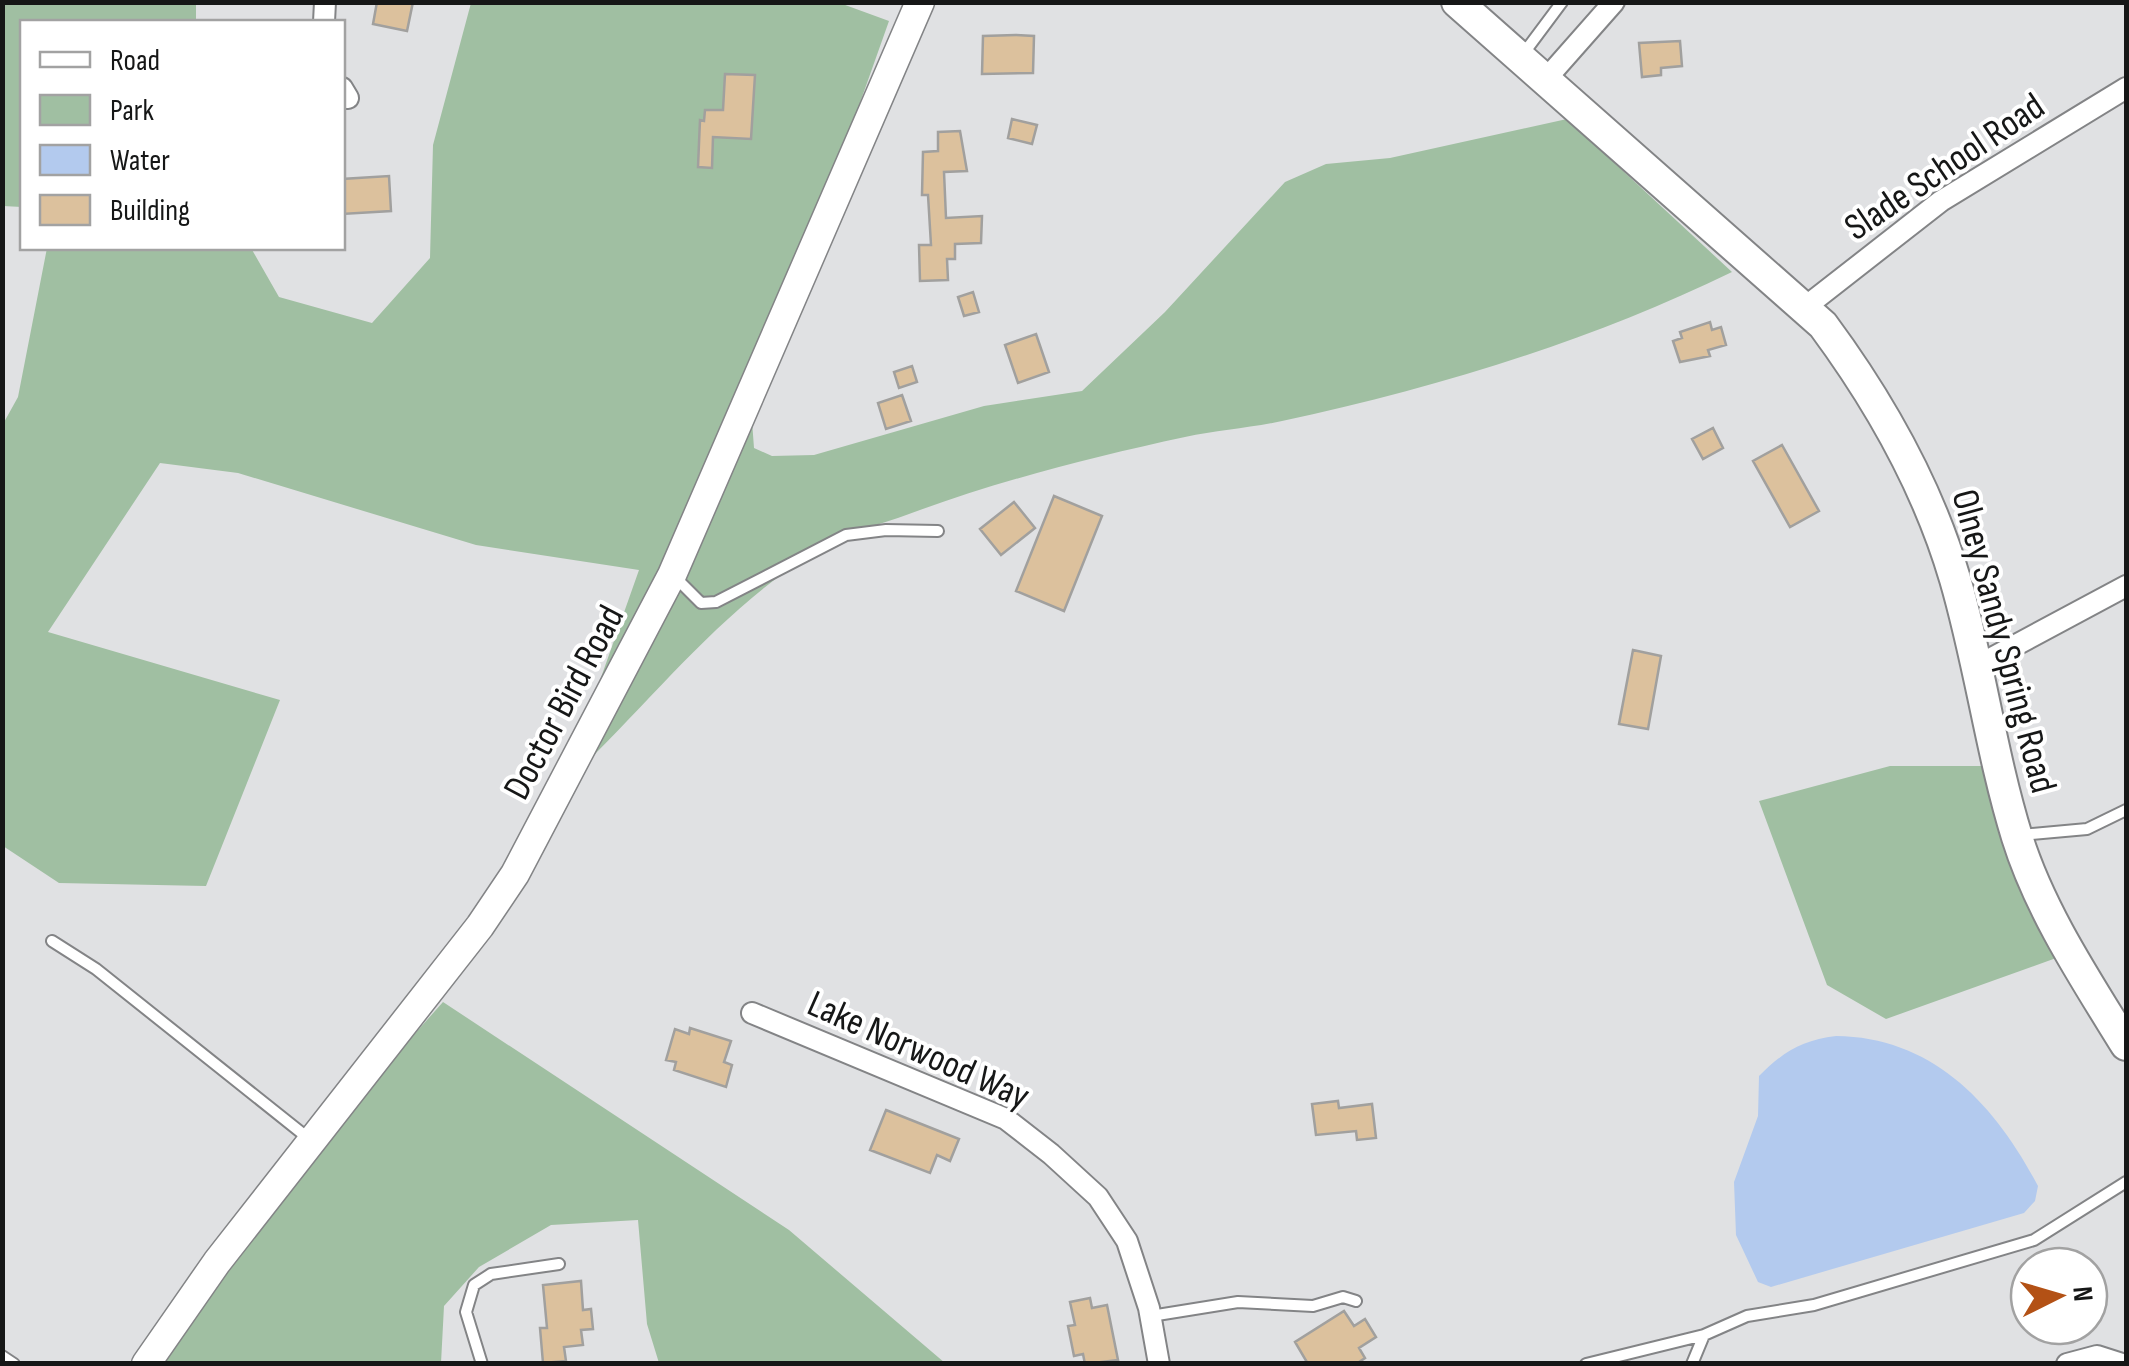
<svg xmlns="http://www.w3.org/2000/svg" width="2129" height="1366" viewBox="0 0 2129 1366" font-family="'Sofia Sans Condensed',sans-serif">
<rect width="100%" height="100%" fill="#e0e1e3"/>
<!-- green -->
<path fill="#a0bfa2" d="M837,2L889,21L779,331L750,394L754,448L772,456L814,455L984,406L1082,391L1165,312L1285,182L1326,164L1390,158L1567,119L1732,272C1590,341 1437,388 1282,421C1250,428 1217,430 1185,437C1092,457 998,481 909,514C882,524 849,532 824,546C720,608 650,704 563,785L639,570L476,545L238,473L160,463L48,632L280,700L206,886L59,883L3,846V424L18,397L47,248H251L279,297L372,323L430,258L433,145L471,3Z
M2,3H196V22H22V207L3,206Z
M1890,766H1998L2070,953L1886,1019L1827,985L1759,801Z
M443,1002L789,1230L945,1363H659L647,1324L638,1220L551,1225L479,1267L444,1306L441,1363L149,1364L257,1211Z"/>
<!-- water -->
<path fill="#b3caee" d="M1836,1036C1933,1037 1995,1104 2038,1186L2035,1201L2024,1213L1771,1287L1758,1282L1736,1235L1734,1182L1758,1116L1759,1076C1783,1052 1802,1040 1836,1036Z"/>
<!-- building -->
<path fill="#dcc19d" stroke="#a1a09e" stroke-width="2.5" d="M377,2H413L407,31L373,24Z
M1016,35L1034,36L1033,73L982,74L983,36Z
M1680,41L1682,66L1661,68V75L1642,77L1639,43Z
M725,74L755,75L751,139L713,137L712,168L698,167L700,120L704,121L705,110H723Z
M1012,119L1037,125L1032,144L1008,138Z
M960,131L967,171L944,172L946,218L982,216L981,243L955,244V259H947L948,280L920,281L919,245H931L928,195H922L923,152L938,151V132Z
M389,176L391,211L342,214V179Z
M973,292L979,312L964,316L958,297Z
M1710,322L1712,330L1721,327L1726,345L1708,350L1710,356L1680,362L1673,341L1682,338L1680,332Z
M1036,334L1049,372L1018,383L1005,345Z
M912,366L917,382L899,388L894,372Z
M902,395L911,421L886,429L878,403Z
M1713,428L1723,448L1703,459L1692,439Z
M1782,445L1819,511L1790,527L1753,461Z
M1054,496L1102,516L1064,611L1016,591Z
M1014,502L1035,528L1001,555L980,529Z
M1633,650L1661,656L1648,729L1619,724Z
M690,1028L731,1041L724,1062L732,1065L726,1087L674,1070L676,1062L666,1060L675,1029L689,1034Z
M1338,1101L1339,1108L1372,1104L1376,1138L1357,1140L1356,1131L1316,1135L1312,1104Z
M886,1110L959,1139L950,1161L937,1155L930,1173L870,1150Z
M581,1281L583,1310L591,1309L593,1329L581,1330L583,1345L564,1347L566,1361L543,1363L540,1328H547L543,1285Z
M1090,1298L1092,1308L1107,1305L1118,1360L1085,1364L1083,1354L1074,1356L1068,1326L1075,1325L1070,1302Z
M1344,1311L1354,1326L1365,1319L1376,1337L1359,1348L1365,1358L1356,1364H1308L1295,1342Z"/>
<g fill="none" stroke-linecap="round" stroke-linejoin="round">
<!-- service casing -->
<g stroke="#838486" stroke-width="14">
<path id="service" d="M1521,57L1562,2
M673,575L701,603L716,602L846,535L886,530L938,531
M2022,835L2087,829L2126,810
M52,941L96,969L308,1138
M1151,1316L1238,1302L1313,1306L1343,1297L1356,1301
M2,1356L14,1364
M482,1364L466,1312L474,1285L491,1274L559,1264
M1586,1364L1704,1335
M1692,1364L1704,1335L1747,1316L1814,1305L2034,1240L2126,1182"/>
</g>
<!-- minor casing -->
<g stroke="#838486" stroke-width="24">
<path id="minor" d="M324,22L325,2
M1546,79L1614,2
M342,88L348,98
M1804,308L1941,201L2126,88
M1975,667L2126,586
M752,1013L1006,1119L1051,1154L1098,1197L1127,1241L1149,1308L1159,1364
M2067,1364L2097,1356L2122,1364"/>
</g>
<!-- secondary casing -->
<g stroke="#838486" stroke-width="31">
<path id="secondary" d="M146,1364L217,1262L480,926L515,874L672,575L920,2"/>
</g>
<!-- primary casing -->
<g stroke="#838486" stroke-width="34">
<path id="primary" d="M1457,2L1823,325C1880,402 1928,487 1955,579C1980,664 1991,753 2017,837C2040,911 2086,980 2126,1045"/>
</g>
<!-- service -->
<use href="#service" stroke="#fff" stroke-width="10"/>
<!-- minor -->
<use href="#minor" stroke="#fff" stroke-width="20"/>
<!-- secondary -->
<use href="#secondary" stroke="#fff" stroke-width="28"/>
<!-- primary -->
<use href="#primary" stroke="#fff" stroke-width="30"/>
</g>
<g text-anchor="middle" stroke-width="8" stroke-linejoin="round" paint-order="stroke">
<!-- street labels -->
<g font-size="38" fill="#161717" stroke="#fff">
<text transform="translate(1944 166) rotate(-34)" y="13">Slade School Road</text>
<text transform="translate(2005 641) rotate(75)" y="13">Olney Sandy Spring Road</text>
<text transform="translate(563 702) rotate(-62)" y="13">Doctor Bird Road</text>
<text transform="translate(919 1049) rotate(24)" y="13">Lake Norwood Way</text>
</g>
</g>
<!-- border -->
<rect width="2129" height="1366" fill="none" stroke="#161717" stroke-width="10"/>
<!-- legend -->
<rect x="20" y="20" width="325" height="230" fill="#ffffff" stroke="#a2a2a2" stroke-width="2.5"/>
<rect x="40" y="52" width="50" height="15" fill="#ffffff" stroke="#a2a2a2" stroke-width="2.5"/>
<text x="110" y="70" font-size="30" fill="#161717">Road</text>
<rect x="40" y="95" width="50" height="30" fill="#a0bfa2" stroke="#a2a2a2" stroke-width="2.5"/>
<text x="110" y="120" font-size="30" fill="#161717">Park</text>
<rect x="40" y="145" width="50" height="30" fill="#b3caee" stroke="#a2a2a2" stroke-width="2.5"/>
<text x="110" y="170" font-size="30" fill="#161717">Water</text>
<rect x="40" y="195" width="50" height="30" fill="#dcc19d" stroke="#a2a2a2" stroke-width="2.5"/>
<text x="110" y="220" font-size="30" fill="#161717">Building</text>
<!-- north arrow -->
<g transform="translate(2059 1296) rotate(85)"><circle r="48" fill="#ffffff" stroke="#a2a2a2" stroke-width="2.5"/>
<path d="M0-8L18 38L0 25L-18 38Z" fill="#b35115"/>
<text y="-15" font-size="28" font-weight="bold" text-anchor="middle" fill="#161717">N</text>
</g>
</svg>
